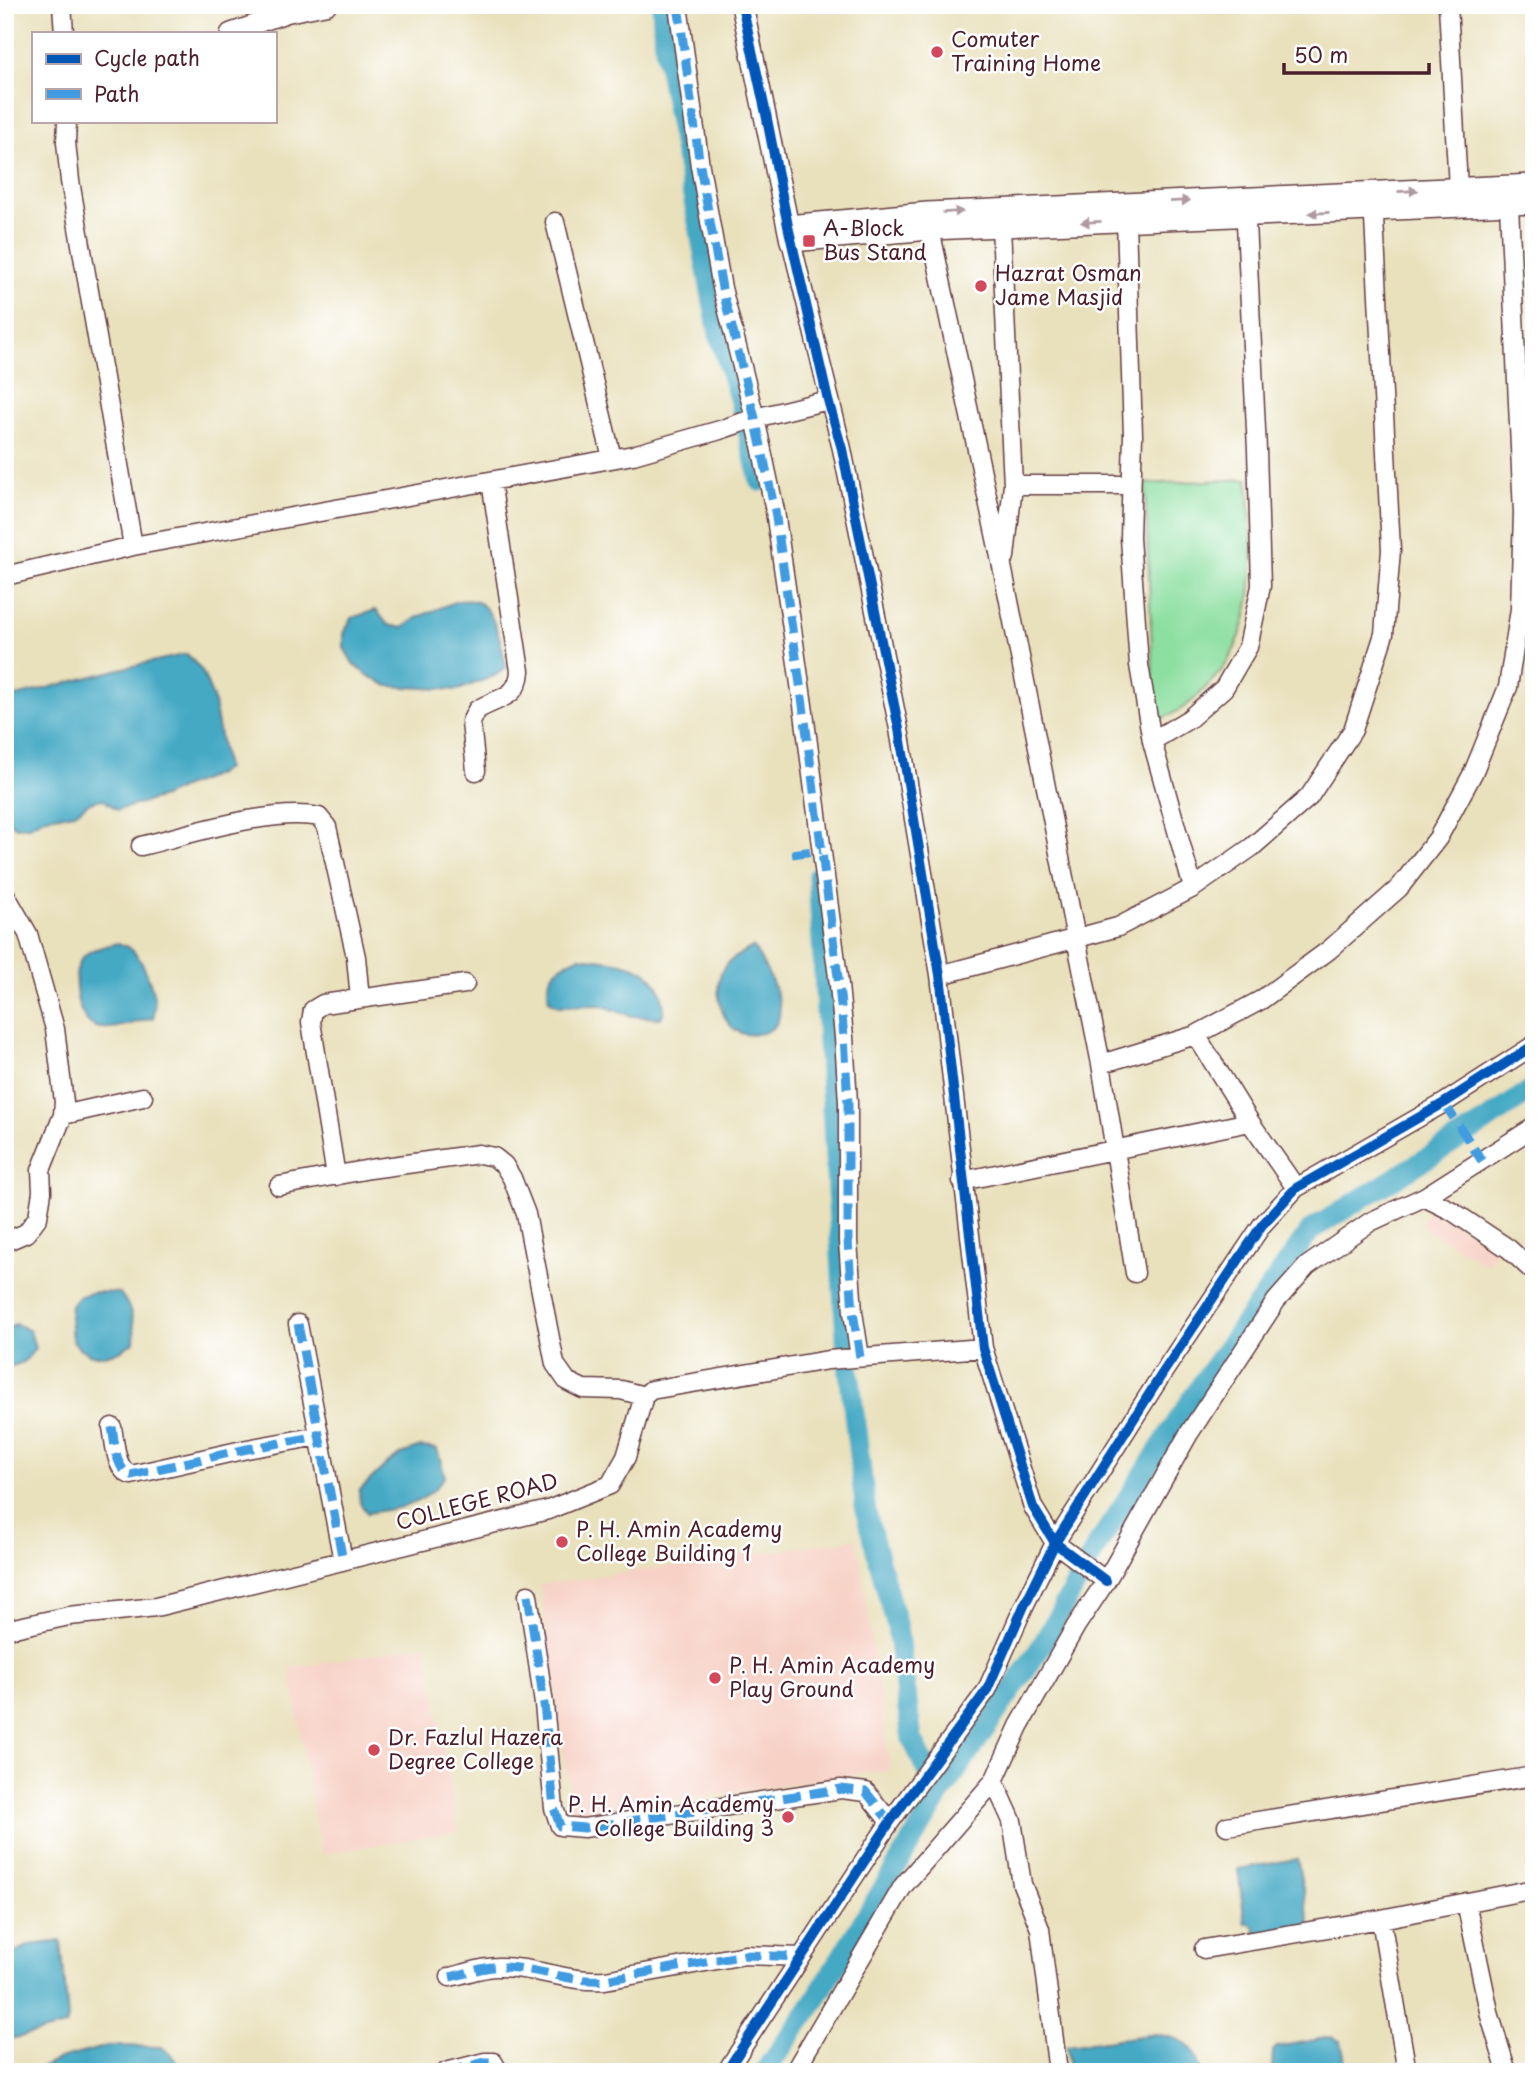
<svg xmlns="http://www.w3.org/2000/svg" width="1539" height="2077" viewBox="0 0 1539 2077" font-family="'Playpen Sans',sans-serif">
<rect width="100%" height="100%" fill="#fff"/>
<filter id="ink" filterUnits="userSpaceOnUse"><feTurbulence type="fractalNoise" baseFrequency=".0143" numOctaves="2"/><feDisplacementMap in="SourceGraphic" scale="14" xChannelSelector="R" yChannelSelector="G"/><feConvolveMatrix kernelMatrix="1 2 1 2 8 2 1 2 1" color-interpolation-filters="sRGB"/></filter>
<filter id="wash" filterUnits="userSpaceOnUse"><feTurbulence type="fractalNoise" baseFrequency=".00686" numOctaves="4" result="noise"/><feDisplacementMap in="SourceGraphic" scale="28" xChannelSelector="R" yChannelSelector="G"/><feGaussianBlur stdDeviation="1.57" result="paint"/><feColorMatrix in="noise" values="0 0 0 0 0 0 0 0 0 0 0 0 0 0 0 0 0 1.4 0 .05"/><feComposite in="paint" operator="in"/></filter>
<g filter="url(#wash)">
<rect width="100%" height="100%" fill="#e9e0bc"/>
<!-- built -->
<path fill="#f7d1c6" d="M1430,1209L1496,1249L1487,1265L1420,1225Z
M857,1539L890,1770L573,1816L540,1585Z
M426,1645L458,1831L321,1854L290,1668Z"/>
<!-- green -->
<path fill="#8ddfa1" stroke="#6c7f66" stroke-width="2" d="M1248,479C1251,544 1262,606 1226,664C1221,672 1214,678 1208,685C1191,704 1180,712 1155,721L1145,484Z"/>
<!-- water -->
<path fill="#45a9c4" stroke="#486478" stroke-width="2" d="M457,601C462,601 469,600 474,601C495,605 503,650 506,668L494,676L458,690L388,686L369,676L354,665L344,648V634L351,618L376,610L388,625L402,628L418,617Z
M187,654L202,671L213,698L226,768L216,775L182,788L163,797L118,810L102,799L90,802L75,813L46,817L29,826L16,827L5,818V745C8,731 5,714 5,699L124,668Z
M118,943C123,945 129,947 133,951C146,965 159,999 153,1018C139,1021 108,1033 94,1026C75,1017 70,972 83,957C90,949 107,946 118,943Z
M753,947C764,965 799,1020 765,1032C758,1034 747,1037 739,1032C720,1022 713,988 723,969C729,960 744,951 753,947Z
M579,957C610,961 653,960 662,997C664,1005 665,1010 661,1018L632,1016L600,1005L558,1006L549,1000C544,975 557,966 579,957Z
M93,1292L120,1293C131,1307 136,1323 134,1342L120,1351L104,1355H91L79,1348L72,1339L70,1316L71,1306L78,1297Z
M16,1324L30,1331L35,1348C27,1361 21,1365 5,1367V1330Z
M421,1447L437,1449L445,1476C424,1507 401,1508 367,1513L360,1503L359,1491C382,1469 390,1456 421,1447Z
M1297,1859L1311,1930L1256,1937L1255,1928L1249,1923H1245L1238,1869Z
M61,1941L68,2018L66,2026L10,2039L5,2032V1957L30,1945Z
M1156,2034C1184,2040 1194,2041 1200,2072H1070L1067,2046Z
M1331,2037L1340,2041L1344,2055L1345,2072H1272L1273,2051L1277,2047Z
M108,2046L161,2047L172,2055L185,2072H33L59,2059Z"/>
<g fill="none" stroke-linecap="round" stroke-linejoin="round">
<!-- canal -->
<path stroke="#45a9c4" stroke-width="21" d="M662,5L664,42L719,334L740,401L760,481
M818,876L847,1355L866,1513L897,1627L912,1739L940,1795
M764,2072L809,2010L940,1795L1041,1647L1098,1544L1205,1379L1311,1230L1482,1124L1534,1088"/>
</g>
</g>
<g filter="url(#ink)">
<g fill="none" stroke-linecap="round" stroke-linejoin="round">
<!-- minor casing -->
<g stroke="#623c41" stroke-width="21">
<path id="minor" d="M62,5L64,33
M678,5L700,166L722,288L755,418L775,511L803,705L839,985L844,1037L848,1103V1241L853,1312L860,1357
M1448,5L1458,188
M230,33L287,13L327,5
M67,121L66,142L70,181L133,546
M1126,221L1133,435L1130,538L1139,665L1152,741L1193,888
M555,222L612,458
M1001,227L1013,485L1005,557
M930,229L1003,571L1101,1064L1135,1273
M791,241L842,449L899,729L940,975L983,1348L1033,1507L1055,1543L1106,1581
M1013,485H1131
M5,576L133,546L633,455L720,430L755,418L828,400
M1152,741L1189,719L1224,688L1248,647L1261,586L1257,450L1245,202
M476,771L471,722L477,710C498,697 518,699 520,671L491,481
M141,846C187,835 274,807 319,817L327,827L356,957L360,999
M5,894L28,934L55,1029L64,1102L63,1115L41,1170L42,1192L38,1217L26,1233L5,1242
M940,975L1118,927L1193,888L1252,847L1309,797L1353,730L1384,634L1391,550L1373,199
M1196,1035L1250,1122L1296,1188
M1101,1064L1196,1035L1261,1000L1329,950L1399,888L1438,838L1473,773L1508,687L1520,609L1523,513L1509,205
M63,1115L143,1097
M336,1176L311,1022L313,1010L323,1004L465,984
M962,1181L1250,1122
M279,1186L370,1169L479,1154L494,1157L504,1165L512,1178L526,1214L555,1364L567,1381L583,1389L621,1390L644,1396
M1424,1197L1452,1211L1509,1249L1534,1272
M298,1324L343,1561
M112,1427C115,1442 115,1470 131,1475L247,1449L319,1436
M528,1595L544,1704L554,1808L560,1826L584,1828L841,1789L866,1792L890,1822
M5,1630L69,1616L156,1607L548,1510L610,1485L626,1457L644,1396L651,1390L828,1360L983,1348
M994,1781L1012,1821L1022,1884L1040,1929L1058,2072
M1227,1826L1534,1776
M1466,1902L1490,2016L1507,2072
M1381,1919L1407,2072
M1204,1949L1381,1919L1534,1889
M450,1977C465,1974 482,1967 497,1967C534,1966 569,1983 605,1980L745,1955L801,1957
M446,2072L485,2062H493L499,2072
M726,2072L890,1822L987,1690L1024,1606L1055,1543L1162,1374L1262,1225L1296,1188L1444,1103L1534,1045
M794,2072L903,1886L994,1781L1019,1726L1076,1626L1106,1581L1188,1435L1276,1301L1307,1266L1370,1222L1424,1197L1534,1127"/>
</g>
<!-- tertiary casing -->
<g stroke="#623c41" stroke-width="24">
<path id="tertiary" d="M742,5L791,241L930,229L1534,203
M788,226L927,213L1534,185"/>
</g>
<!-- minor -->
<use href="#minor" stroke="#fff" stroke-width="18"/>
<!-- tertiary -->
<use href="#tertiary" stroke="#fff" stroke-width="21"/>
<!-- quiet -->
<path stroke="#409be1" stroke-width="9" stroke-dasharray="18 9" stroke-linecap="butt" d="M678,5L700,166L722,288L755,418L775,511L803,705L839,985L844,1037L848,1103V1241L853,1312L860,1357
M792,854L821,850
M1444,1103L1482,1161
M298,1324L343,1561
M112,1427C115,1442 115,1470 131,1475L247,1449L319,1436
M528,1595L544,1704L554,1808L560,1826L584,1828L841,1789L866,1792L890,1822
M450,1977C465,1974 482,1967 497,1967C534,1966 569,1983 605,1980L745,1955L801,1957
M446,2072L485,2062H493L499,2072"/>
<!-- cycleway casing -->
<g stroke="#fff" stroke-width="15">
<path id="cycleway" d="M742,5L766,114L788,226L828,400L842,449L899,729L940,975L983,1348L1033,1507L1055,1543L1106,1581
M726,2072L890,1822L987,1690L1024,1606L1055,1543L1162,1374L1262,1225L1296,1188L1444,1103L1534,1045"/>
</g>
<!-- cycleway -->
<use href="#cycleway" stroke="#0057b8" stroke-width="10"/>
</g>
<!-- one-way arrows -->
<defs><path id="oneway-solid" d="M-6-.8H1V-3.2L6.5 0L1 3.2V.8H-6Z" transform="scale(1.75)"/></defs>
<g fill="#ae9aa0">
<use href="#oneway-solid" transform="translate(1408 191) rotate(-3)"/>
<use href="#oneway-solid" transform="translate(1180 201) rotate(-3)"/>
<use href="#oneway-solid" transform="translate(953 212) rotate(-3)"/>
<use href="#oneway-solid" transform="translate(1319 213) rotate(177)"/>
<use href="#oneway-solid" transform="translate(1091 222) rotate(177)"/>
</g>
</g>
<!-- markers -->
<g fill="#d1495b" stroke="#fff" stroke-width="2.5">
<circle cx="937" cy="52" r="7"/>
<rect x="802" y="234" width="14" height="14" rx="3.5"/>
<circle cx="981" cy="286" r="7"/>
<circle cx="562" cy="1542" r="7"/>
<circle cx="715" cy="1678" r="7"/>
<circle cx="374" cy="1750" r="7"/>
<circle cx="788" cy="1817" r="7"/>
</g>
<g text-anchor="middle" stroke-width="5" stroke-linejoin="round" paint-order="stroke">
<!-- poi labels -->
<g font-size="21" fill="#4a1f2b" stroke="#fff" text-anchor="start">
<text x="951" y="47">Comuter<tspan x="951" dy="24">Training Home</tspan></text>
<text x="823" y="236">A-Block<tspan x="823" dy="24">Bus Stand</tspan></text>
<text x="995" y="281">Hazrat Osman<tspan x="995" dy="24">Jame Masjid</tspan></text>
<text x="576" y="1537">P. H. Amin Academy<tspan x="576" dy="24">College Building 1</tspan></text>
<text x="729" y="1673">P. H. Amin Academy<tspan x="729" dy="24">Play Ground</tspan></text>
<text x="388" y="1745">Dr. Fazlul Hazera<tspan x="388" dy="24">Degree College</tspan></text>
<text x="774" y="1812" text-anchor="end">P. H. Amin Academy<tspan x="774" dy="24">College Building 3</tspan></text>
</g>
<!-- street labels -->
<g font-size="21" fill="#4a1f2b" stroke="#fff">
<text transform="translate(477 1502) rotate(-15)" y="7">COLLEGE ROAD</text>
</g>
</g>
<!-- margin -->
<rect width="1539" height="2077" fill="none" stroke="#fff" stroke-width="28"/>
<!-- legend -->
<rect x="32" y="32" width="245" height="91" fill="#ffffff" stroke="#b7a5aa" stroke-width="2"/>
<rect x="46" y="54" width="35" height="10" fill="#0057b8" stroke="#b7a5aa" stroke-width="2"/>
<text x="94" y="66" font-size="21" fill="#4a1f2b">Cycle path</text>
<rect x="46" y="89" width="35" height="10" fill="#409be1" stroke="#b7a5aa" stroke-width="2"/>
<text x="94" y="102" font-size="21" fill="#4a1f2b">Path</text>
<!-- scale -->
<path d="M1284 63v10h145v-10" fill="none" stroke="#4a1f2b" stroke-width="3.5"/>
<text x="1294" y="63" font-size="21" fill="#4a1f2b" stroke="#ffffff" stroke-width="5" paint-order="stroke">50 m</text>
</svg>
